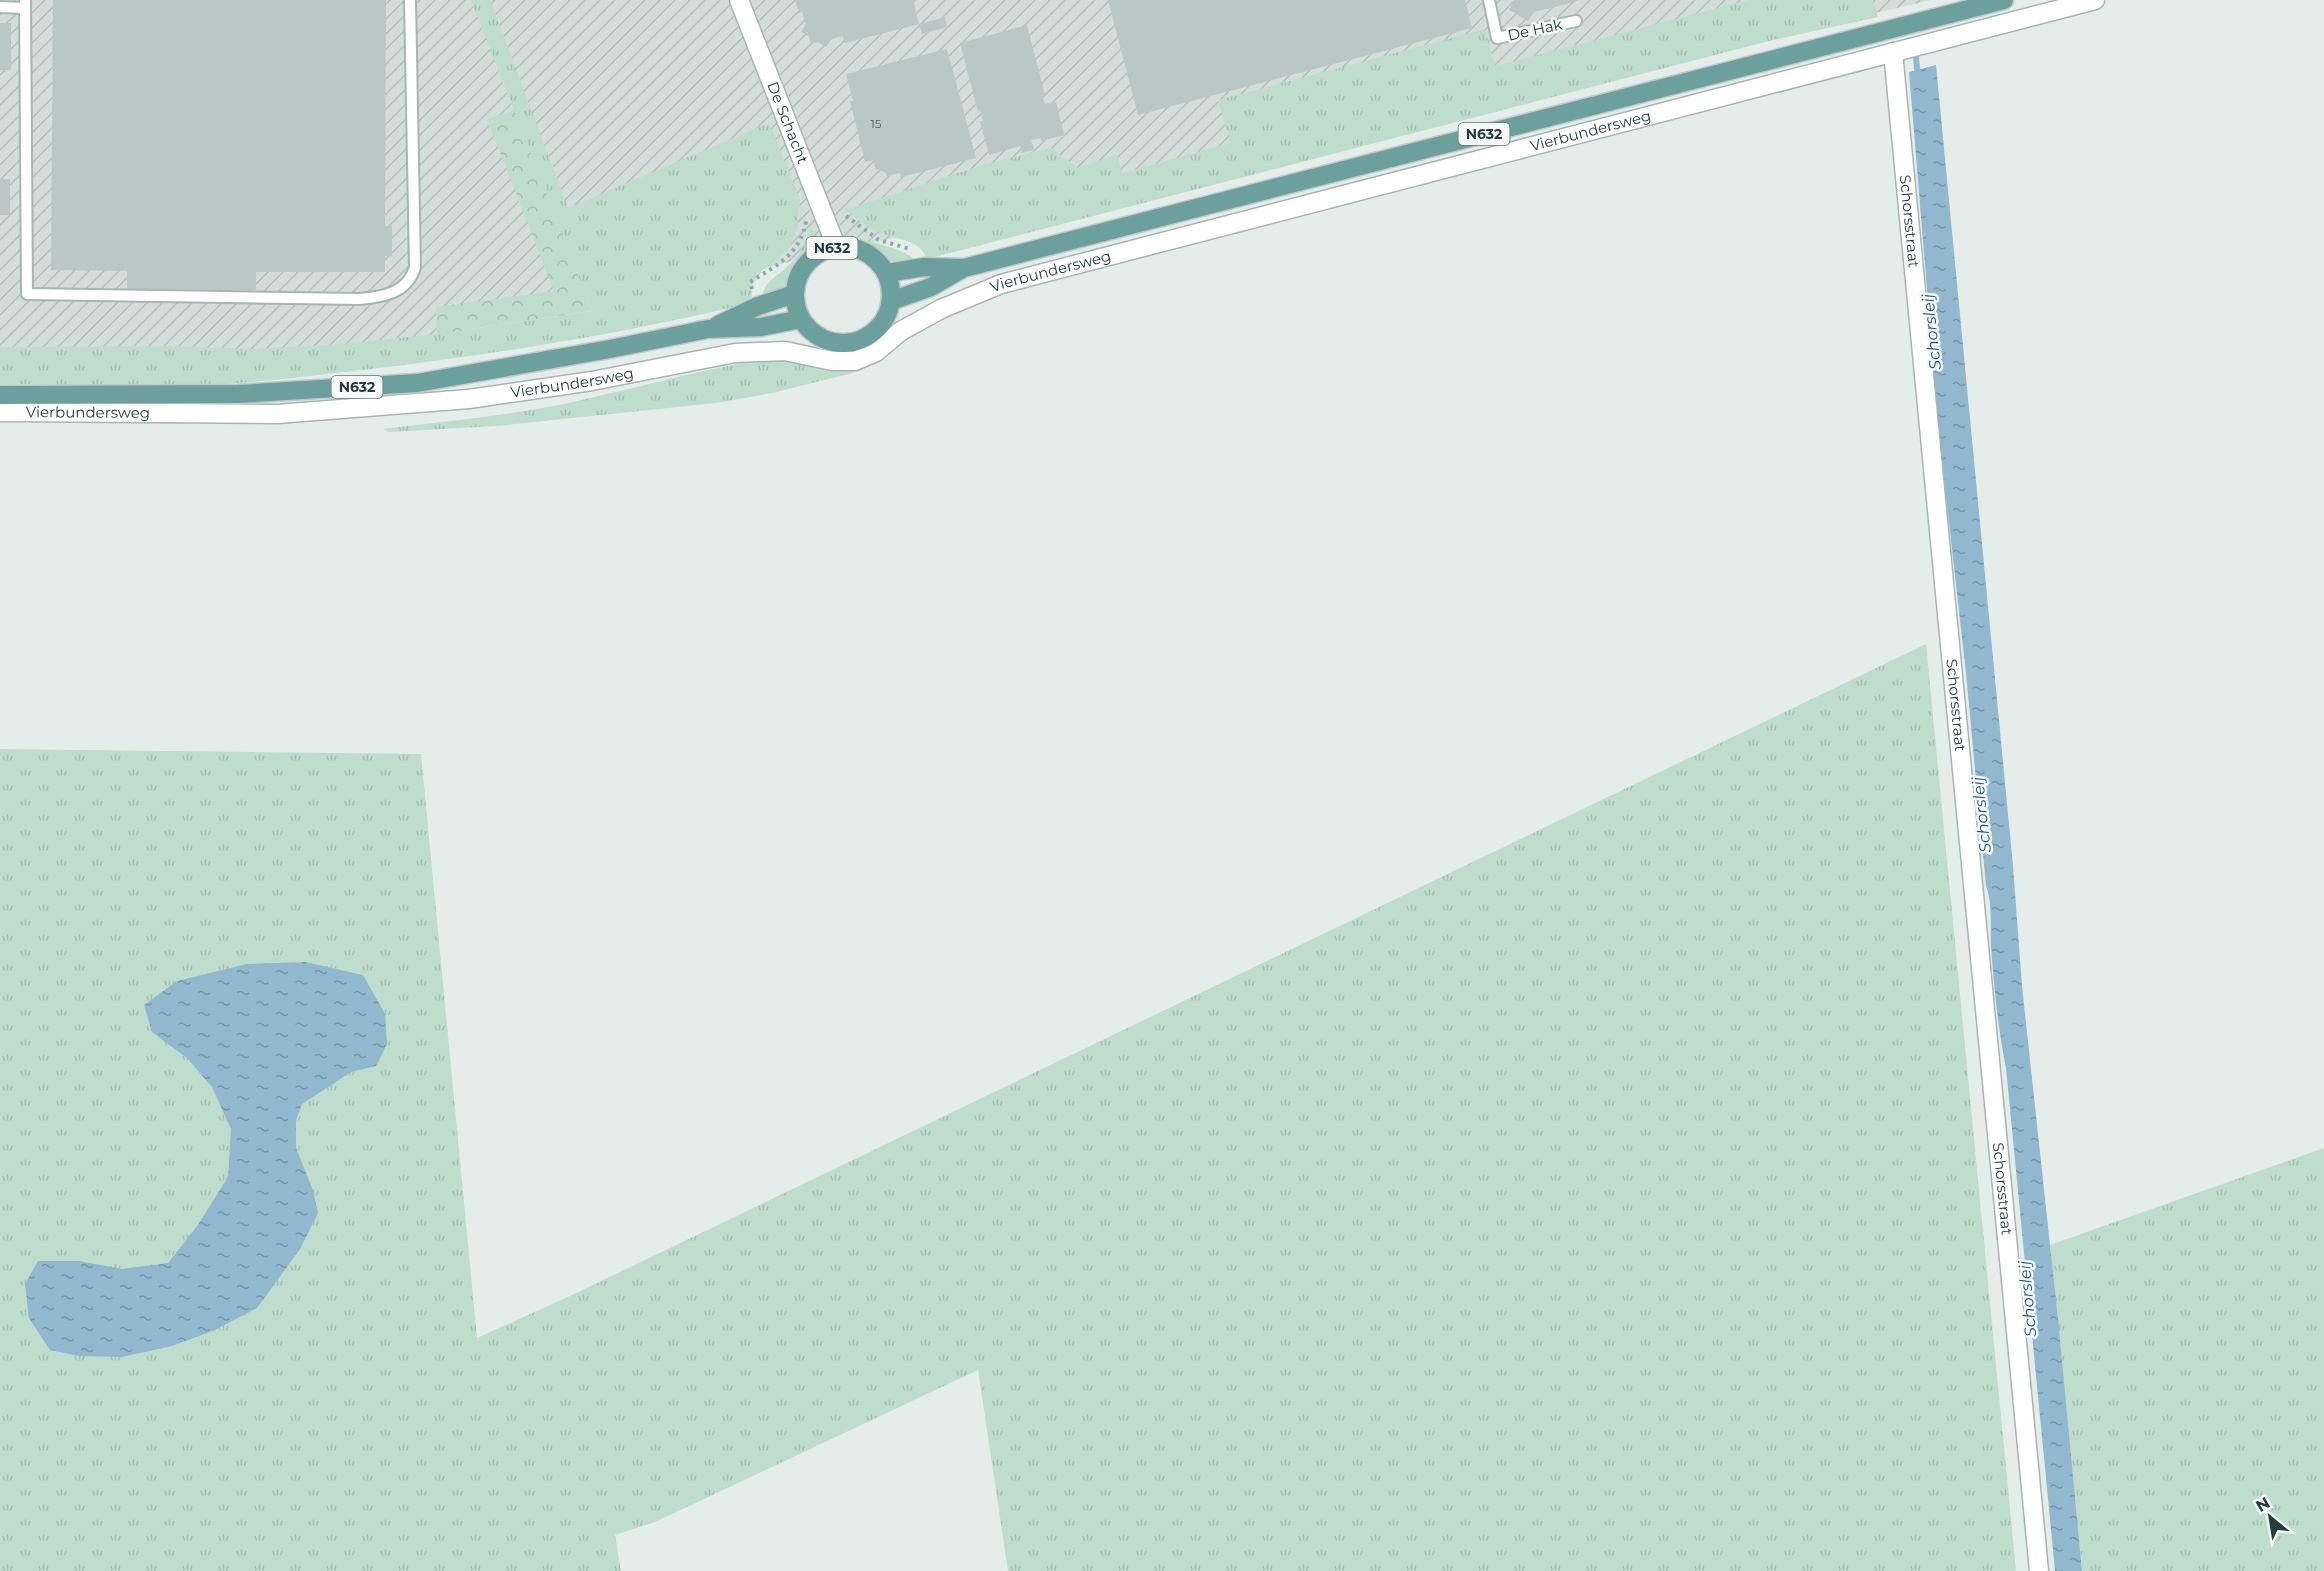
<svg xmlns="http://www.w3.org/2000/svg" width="2324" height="1571" viewBox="0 0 2324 1571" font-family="Montserrat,sans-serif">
<defs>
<pattern id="industrial-furrows" width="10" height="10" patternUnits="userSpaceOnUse" patternTransform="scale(1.5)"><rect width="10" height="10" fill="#d3ddda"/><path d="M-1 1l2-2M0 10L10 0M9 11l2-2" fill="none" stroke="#b5bfbc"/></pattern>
<pattern id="grass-tufts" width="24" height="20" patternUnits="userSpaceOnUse" patternTransform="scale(1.5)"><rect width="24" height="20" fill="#bfddcd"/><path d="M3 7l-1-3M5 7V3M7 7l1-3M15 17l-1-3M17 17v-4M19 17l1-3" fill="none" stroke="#a4bfb1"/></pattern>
<pattern id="forest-crowns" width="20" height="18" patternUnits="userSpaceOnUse" patternTransform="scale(1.5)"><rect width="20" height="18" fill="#bfddcd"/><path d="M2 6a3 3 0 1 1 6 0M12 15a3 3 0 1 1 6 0" fill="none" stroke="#a4bfb1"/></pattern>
<pattern id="water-ripples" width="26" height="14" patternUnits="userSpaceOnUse" patternTransform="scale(1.5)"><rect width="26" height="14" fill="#91b8ce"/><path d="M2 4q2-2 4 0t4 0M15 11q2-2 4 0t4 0" fill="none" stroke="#7697a8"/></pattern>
</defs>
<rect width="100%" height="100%" fill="#e5edeb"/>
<!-- industrial -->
<path fill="url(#industrial-furrows)" d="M0,0H1932L777,265L585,299L437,338L257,356L0,354Z"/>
<!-- grass -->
<path fill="url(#grass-tufts)" d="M471,0H490L568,208L769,123L800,200L797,229L790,246L779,259L762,271L753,283L751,303C626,333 498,354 371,369C316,375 260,383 204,385C136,387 68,384 0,384V347L173,346L253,349L342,344L437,334L592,311Z
M1748,0H1872L1878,17L1773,40L927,259C919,238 895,240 876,231C865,225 855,218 845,210L982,165L1051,148L1078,168L1117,154L1122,173L1231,143L1218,100L1485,29L1495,66Z
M810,224C823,255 804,258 794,286L763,295C765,280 778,276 788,266C800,255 808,241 810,224Z
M870,241C883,246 908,250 915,261C895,263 871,261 858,244Z
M772,358L793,359L842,371L865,368L849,374L772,393L716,403L497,426L388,432L383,429C441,422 501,416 559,405C631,390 699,369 772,358Z
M1926,644L2016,1571H1008L978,1370L655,1522L615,1535L621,1571H0V749L421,754L477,1338L570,1296Z
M2324,1148V1571H2082L2050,1245Z"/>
<!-- forest -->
<path fill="url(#forest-crowns)" d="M514,110L592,311L437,334L436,307L554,291L487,119Z"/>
<!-- water -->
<path fill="url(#water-ripples)" d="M1936,65L2013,866L2022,986L2058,1319L2082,1571H2055L2053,1550L2006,1068C1998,1029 1994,987 1991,947C1990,927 1993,905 1986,886L1966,673L1939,434L1909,72Z
M305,962L363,975L385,1014L387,1044L376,1066L351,1072L302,1104L296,1120V1148L313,1190L318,1213L300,1249L257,1308L215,1330L172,1346L122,1357L79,1356L50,1350L29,1318L25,1284L38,1261H79L122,1269L168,1263L198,1225L228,1177L231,1129L212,1087L187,1058L152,1032L144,1005L177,981L247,964Z"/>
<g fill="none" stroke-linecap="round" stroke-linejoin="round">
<!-- stream -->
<path stroke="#91b8ce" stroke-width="6" d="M1916,57L1918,78"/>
</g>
<!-- building -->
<path fill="#bac8c5" d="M53,0H386L385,226H392V256H385V272H256V290L127,289V271L51,270Z
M795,0H913L919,24L845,43L843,36L831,39L826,47L818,42L811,44L809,36L801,32L806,24L802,12L799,13Z
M1108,0H1465L1472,28L1138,115Z
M1514,0H1578V1L1534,12L1528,21L1509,10Z
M945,17L947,27L922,34L919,24Z
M0,23H11V70H0Z
M1027,25L1045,95H1042L1045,104L1056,102L1064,135L1041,141V138L1031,140L1034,150L1022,153L1020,146L989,155L980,121H983L980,111L978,112L960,43Z
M947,49L976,158L901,177L900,173L887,176L886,173L879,169L876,170L873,160L865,162L850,101H853L846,74Z
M0,179H10V215H0Z"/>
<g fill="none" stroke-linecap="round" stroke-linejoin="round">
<!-- service casing -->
<g stroke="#a8b5b3" stroke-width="14">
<path id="service" d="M25,0L27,294L359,299C383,297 408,293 415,267L410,0
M1489,0L1497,38L1576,21
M0,7L25,8"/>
</g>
<!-- minor casing -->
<g stroke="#a8b5b3" stroke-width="21">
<g id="minor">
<path id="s1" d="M739,0L836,246"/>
<path id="s2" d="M1893,52L2039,1571"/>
<path id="s3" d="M0,412L277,414L469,399L592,381L735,353L785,351L832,361H855L876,352L901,331L941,309L1001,284L2095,0"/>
</g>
</g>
<!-- primary casing -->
<g stroke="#c2c9c8" stroke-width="21">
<path id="primary" d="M795 295a48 48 0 1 1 96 0a48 48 0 1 1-96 0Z
M887,273L924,267L964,268L2004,0
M891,301L931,287L964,268
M718,325L758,306L794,294
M0,395L238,394L417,383L610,349L708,329L761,327L801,319"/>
</g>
<!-- path -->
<path stroke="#87afaa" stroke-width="4" stroke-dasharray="3 4.5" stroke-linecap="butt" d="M846,216L879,240L910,249
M752,289L750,282C776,266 801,254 806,221"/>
<!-- service -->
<use href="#service" stroke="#fff" stroke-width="10"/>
<!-- minor -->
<use href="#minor" stroke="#fff" stroke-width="18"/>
<!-- primary -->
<use href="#primary" stroke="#6ca09d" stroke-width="18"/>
</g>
<g text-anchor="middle" stroke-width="5" stroke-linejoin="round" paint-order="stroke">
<!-- number labels -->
<g font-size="12" fill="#4a605e">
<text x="876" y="128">15</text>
</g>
<!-- shield labels -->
<g fill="#f5faf8" stroke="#637674" stroke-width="1.5">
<rect x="1458.5" y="123" width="51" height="22" rx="4.5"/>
<rect x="806.5" y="237" width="51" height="22" rx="4.5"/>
<rect x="331.5" y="376" width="51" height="22" rx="4.5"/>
</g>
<g font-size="14" font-weight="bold" fill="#253e3c">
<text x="1484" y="139">N632</text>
<text x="832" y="253">N632</text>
<text x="357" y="392">N632</text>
</g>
<!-- street labels -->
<g font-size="15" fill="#253e3c" stroke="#f5faf8">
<text transform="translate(1535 30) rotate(-12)" y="5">De Hak</text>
<text dy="5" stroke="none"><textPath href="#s1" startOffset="132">De Schacht</textPath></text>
<text dy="5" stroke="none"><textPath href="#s3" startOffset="1636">Vierbundersweg</textPath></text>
<text dy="5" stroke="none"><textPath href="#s2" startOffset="170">Schorsstraat</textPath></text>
<text dy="5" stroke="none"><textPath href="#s3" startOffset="1078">Vierbundersweg</textPath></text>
<text dy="5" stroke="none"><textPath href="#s3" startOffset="574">Vierbundersweg</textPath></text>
<text dy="5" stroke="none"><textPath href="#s3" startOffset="88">Vierbundersweg</textPath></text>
<text dy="5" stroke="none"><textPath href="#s2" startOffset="656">Schorsstraat</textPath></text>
<text dy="5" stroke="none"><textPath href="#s2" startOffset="1142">Schorsstraat</textPath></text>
</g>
<!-- water labels -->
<g font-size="16" font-style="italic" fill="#225777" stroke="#f5faf8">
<text transform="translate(1931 332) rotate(-96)" y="6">Schorsleij</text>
<text transform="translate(1981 815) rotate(-96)" y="6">Schorsleij</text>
<text transform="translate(2027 1299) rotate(-95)" y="6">Schorsleij</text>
</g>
</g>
<!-- north arrow -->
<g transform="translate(2270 1517) rotate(330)" stroke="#f5faf8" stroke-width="4.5" paint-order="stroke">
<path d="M0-4.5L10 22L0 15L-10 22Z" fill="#253e3c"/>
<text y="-9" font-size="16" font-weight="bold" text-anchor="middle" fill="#253e3c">N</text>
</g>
</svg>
